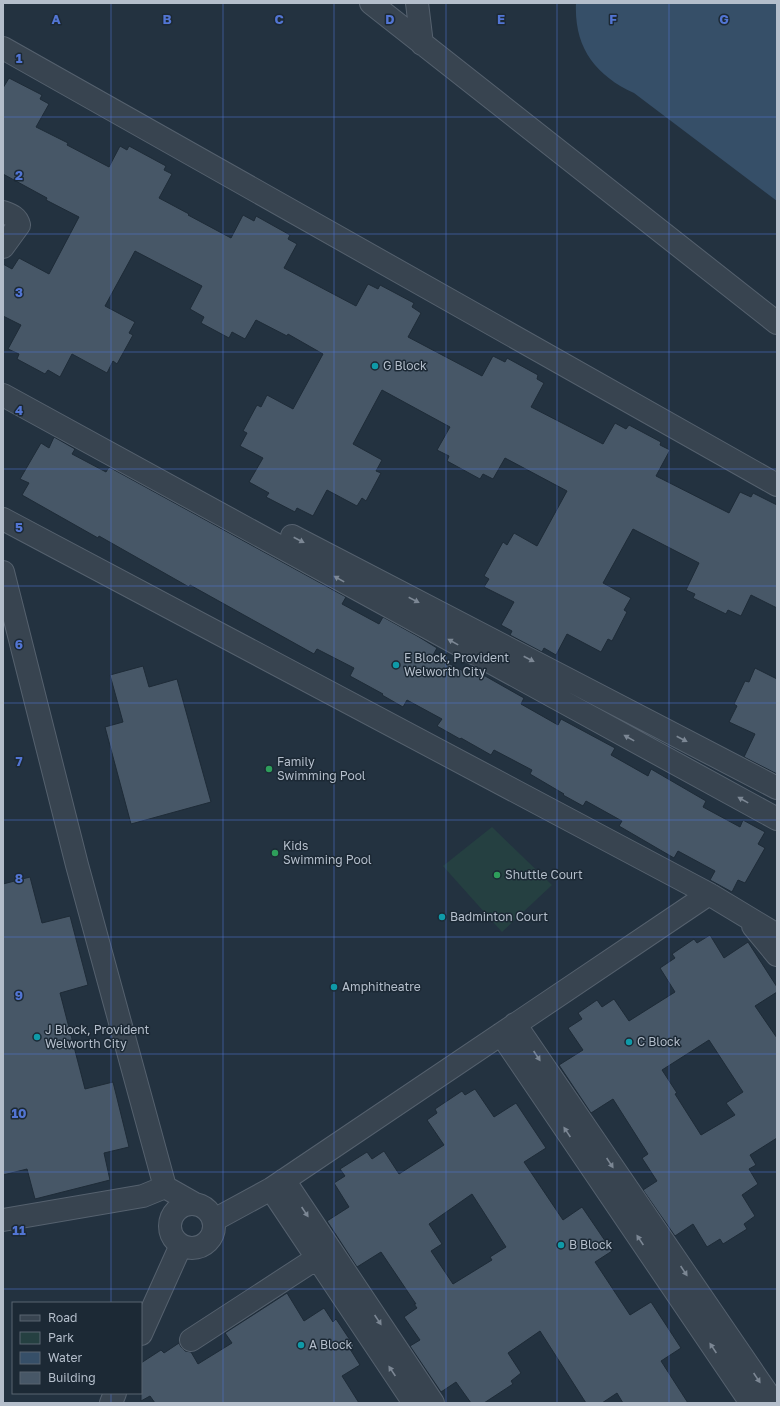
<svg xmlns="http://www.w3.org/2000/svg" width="780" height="1406" viewBox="0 0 780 1406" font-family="'Golos Text',sans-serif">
<rect width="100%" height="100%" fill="#233240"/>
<!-- green -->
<path fill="#254041" d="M492,827L552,885L502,932L443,866Z"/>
<!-- water -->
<path fill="#364f68" d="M576,3H777V201L634,93C595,75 574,47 576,3Z"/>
<!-- building -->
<path fill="#475767" stroke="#1e2b37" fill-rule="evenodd" d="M9,78L42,95L40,99L49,104L36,127L68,143L67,145L109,167L120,146L127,150L129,146L166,166L164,170L172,174L159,198L189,214L188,215L231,238L243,215L254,221L256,216L290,235L288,239L297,244L284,268L356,306L368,284L378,289L380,285L414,303L412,307L421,313L408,337L482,376L493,356L505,362L507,358L538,375L537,379L544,383L531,407L603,444L615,423L626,429L629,425L661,442L660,445L670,450L656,476L729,513L740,492L751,497L753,493L777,505V608L751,595L741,616L728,610L726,614L693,598L695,594L686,590L699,563L633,529L603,583L631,598L624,610L627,612L612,641L608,639L601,652L567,634L556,655L544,648L542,652L510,635L512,631L501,625L514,602L484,587L489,579L484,576L503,542L507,545L514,533L537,546L567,491L505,458L493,479L483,474L480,479L447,461L449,456L437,450L450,427L382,390L353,444L382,460L376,471L381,473L366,501L362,498L357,506L327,490L313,516L297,508L295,512L266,497L269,493L249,482L263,458L240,446L247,433L243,431L257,405L261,407L267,395L293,409L323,354L288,334L287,336L256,320L245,339L232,332L229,338L201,323L204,317L190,309L202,286L135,251L105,306L135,322L129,333L133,335L117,364L113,361L107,373L72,354L60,377L48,370L45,374L17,359L19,354L8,349L21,325L3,316V264L12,269L19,258L49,274L79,217L46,200L47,198L3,174V88Z
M54,437L75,449L72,454L106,472L109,467L346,597L342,604L379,624L383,617L419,637L437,648L433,655L467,673L471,668L524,698L521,704L558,725L561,719L615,748L611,755L648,776L651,769L706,801L703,807L740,827L743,820L765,832L758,844L765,848L745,883L738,880L732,892L710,880L715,871L678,851L674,858L619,826L622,821L586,801L583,806L563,795L564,794L530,774L532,770L494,750L491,755L461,738L460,739L437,726L442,719L407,700L403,707L382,695L383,694L350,676L354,668L317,649L314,654L190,585L189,587L99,536L98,538L22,495L29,483L20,479L41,443L49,448Z
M143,666L149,687L177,679L211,802L131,824L105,727L123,722L110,675Z
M755,668L777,679V774L744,757L755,734L729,722L737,706L734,704L745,681L749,682Z
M30,877L42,923L70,916L88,985L60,993L85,1089L113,1082L129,1147L104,1153L110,1180L35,1199L27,1169L3,1175V884Z
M710,935L724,958L748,942L777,987V992L755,1006L777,1038V1138L750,1155L756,1165L749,1169L758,1184L742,1195L755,1216L744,1224L747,1229L723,1244L720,1239L707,1247L693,1224L675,1236L643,1190L657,1181L642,1158L648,1154L613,1099L591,1113L559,1065L583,1050L568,1028L582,1019L578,1013L597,1000L602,1007L614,999L629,1021L675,992L660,968L675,958L672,954L694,939L697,943ZM709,1040L743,1092L726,1103L735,1115L701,1135L675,1094L677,1093L662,1070Z
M475,1089L494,1117L516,1103L546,1148L524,1162L563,1220L582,1207L612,1251L595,1262L630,1315L651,1302L681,1348L661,1361L688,1403H623L617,1393L602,1403H586L540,1331L508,1353L521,1373L511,1381L513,1384L484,1403H471L456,1382L441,1392L410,1346L420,1340L404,1317L417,1308L414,1304H416L381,1252L357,1267L327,1221L349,1207L334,1183L345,1176L340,1169L367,1152L372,1159L384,1151L399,1174L444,1145L427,1120L437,1113L435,1109L462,1091L465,1095ZM472,1194L506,1247L490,1257L492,1260L453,1284L431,1251L442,1244L429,1224Z
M287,1293L304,1321L324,1308L333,1322L336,1319L354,1346L350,1349L360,1365L342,1376L359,1403H155L150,1396L141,1401V1363L161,1350L164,1353L179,1343L181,1347L185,1351L191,1352L198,1364L232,1343L225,1333Z"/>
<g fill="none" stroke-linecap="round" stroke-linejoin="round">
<!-- minor casing -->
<g stroke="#55616e" stroke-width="24">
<path id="minor" d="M371,3L777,323
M417,3L422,44
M3,48L777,485
M3,212C11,215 17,217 19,225L3,247
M3,395L777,819
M3,519L709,894L777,935
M292,536L777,788
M3,572L77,865L165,1187L195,1204
M753,926L777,955
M515,1024L774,1403
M501,1034L751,1403
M284,1180L433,1403
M271,1189L414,1403
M170 1226a22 22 0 1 1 44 0a22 22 0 1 1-44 0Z
M3,1220L143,1196L165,1187
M214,1220L271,1189L709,894
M141,1334L181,1245
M191,1340L317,1258
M111,1403L115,1393"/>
</g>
<!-- minor -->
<use href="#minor" stroke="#384450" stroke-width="22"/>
</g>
<!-- one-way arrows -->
<defs><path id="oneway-solid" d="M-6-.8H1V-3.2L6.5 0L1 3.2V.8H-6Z"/></defs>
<g fill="#7c8794">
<use href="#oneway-solid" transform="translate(299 540) rotate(27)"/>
<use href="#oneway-solid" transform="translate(339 579) rotate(-151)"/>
<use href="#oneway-solid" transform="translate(414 600) rotate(27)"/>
<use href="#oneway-solid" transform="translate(453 642) rotate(-151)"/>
<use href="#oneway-solid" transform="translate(529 659) rotate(27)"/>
<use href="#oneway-solid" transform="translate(629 738) rotate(-151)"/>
<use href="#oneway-solid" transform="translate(682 739) rotate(27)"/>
<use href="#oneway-solid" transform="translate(743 800) rotate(-151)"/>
<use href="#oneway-solid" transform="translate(537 1056) rotate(56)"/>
<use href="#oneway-solid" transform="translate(567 1132) rotate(-124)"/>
<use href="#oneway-solid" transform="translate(610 1163) rotate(56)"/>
<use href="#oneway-solid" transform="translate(305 1212) rotate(56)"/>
<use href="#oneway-solid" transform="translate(640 1240) rotate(-124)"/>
<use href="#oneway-solid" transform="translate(684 1271) rotate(56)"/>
<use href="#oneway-solid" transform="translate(378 1320) rotate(56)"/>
<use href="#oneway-solid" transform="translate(713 1348) rotate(-124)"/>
<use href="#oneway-solid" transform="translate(392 1371) rotate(-124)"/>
<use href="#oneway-solid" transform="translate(757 1378) rotate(56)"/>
</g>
<!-- grid -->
<path fill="none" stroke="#5275d3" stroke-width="1" stroke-opacity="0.55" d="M111,3V1303M223,3V1403M334,3V1403M446,3V1403M557,3V1403M669,3V1403M3,117H777M3,234H777M3,352H777M3,469H777M3,586H777M3,703H777M3,820H777M3,937H777M3,1054H777M3,1172H777M3,1289H777M111,1393V1403"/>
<!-- markers -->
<g fill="#0f9aa8" stroke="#1c2935" stroke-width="1.5">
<circle cx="375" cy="366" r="4"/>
<circle cx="396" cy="665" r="4"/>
<circle cx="442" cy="917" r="4"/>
<circle cx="334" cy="987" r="4"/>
<circle cx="37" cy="1037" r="4"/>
<circle cx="629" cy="1042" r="4"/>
<circle cx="561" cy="1245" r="4"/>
<circle cx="301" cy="1345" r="4"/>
</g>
<g fill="#2e9e5b" stroke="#1c2935" stroke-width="1.5">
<circle cx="269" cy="769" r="4"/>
<circle cx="275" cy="853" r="4"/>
<circle cx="497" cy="875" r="4"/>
</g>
<g text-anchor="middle" stroke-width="3" stroke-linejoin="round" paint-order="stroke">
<!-- poi labels -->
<g font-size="12" fill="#b4becb" stroke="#1c2935" text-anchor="start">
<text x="383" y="370">G Block</text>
<text x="404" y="662">E Block, Provident<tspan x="404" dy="14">Welworth City</tspan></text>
<text x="277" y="766">Family<tspan x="277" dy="14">Swimming Pool</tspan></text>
<text x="283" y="850">Kids<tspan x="283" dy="14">Swimming Pool</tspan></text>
<text x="505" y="879">Shuttle Court</text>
<text x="450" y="921">Badminton Court</text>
<text x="342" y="991">Amphitheatre</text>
<text x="45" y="1034">J Block, Provident<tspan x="45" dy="14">Welworth City</tspan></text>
<text x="637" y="1046">C Block</text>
<text x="569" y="1249">B Block</text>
<text x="309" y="1349">A Block</text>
</g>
</g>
<g font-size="13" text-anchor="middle" font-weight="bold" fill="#5275d3" stroke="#1c2935" stroke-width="3" stroke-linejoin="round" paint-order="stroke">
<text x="56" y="24">A</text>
<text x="167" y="24">B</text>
<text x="279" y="24">C</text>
<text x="390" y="24">D</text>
<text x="501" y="24">E</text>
<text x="613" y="24">F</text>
<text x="724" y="24">G</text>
<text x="19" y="63">1</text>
<text x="19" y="180">2</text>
<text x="19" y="297">3</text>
<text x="19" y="415">4</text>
<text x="19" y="532">5</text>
<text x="19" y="649">6</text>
<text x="19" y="766">7</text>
<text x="19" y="883">8</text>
<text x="19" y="1000">9</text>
<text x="19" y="1118">10</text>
<text x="19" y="1235">11</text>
</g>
<!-- border -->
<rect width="780" height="1406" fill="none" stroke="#b4becb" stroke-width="8"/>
<!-- legend -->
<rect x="12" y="1302" width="130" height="92" fill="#1c2935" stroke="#596571"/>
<rect x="20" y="1315" width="20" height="6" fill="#384450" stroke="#596571"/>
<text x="48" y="1322" font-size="12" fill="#b4becb">Road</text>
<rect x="20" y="1332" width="20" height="12" fill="#254041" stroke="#596571"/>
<text x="48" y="1342" font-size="12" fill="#b4becb">Park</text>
<rect x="20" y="1352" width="20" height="12" fill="#364f68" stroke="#596571"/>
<text x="48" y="1362" font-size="12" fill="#b4becb">Water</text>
<rect x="20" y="1372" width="20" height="12" fill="#475767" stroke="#596571"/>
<text x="48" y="1382" font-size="12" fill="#b4becb">Building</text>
</svg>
